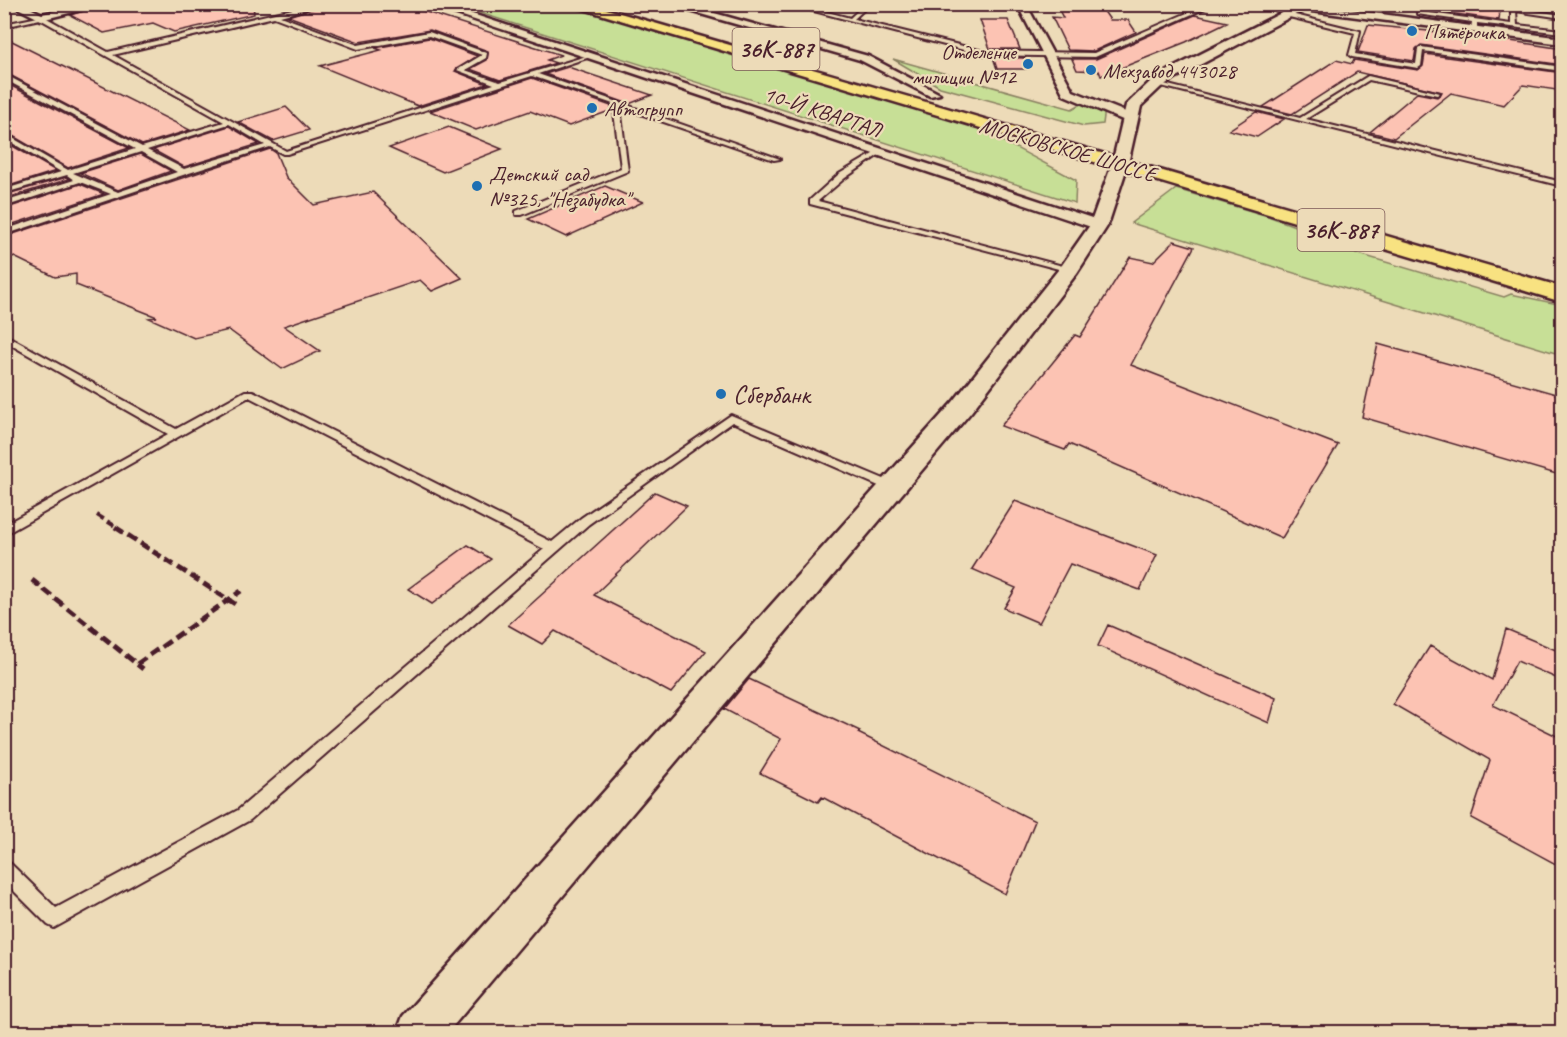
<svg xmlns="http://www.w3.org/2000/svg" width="1567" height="1037" viewBox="0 0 1567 1037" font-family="Caveat,sans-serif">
<rect width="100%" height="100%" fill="#eddbb8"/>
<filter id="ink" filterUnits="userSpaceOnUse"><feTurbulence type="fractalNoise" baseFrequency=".0167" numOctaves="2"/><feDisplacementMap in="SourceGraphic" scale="12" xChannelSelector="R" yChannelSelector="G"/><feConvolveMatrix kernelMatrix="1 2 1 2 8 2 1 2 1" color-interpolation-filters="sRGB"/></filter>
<g filter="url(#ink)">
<!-- green -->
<path fill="#c7df96" stroke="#887f60" stroke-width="1.5" d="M455,5H574L956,116L1076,180L1075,203Z
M893,59L1072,109L1086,101L1105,108L1103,124L1084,126L940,87Z
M1176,189L1268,216L1319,235L1318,242L1504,297L1511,294L1562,305V355L1131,223Z"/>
<!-- building -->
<path fill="#fcc3b3" stroke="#4a1f2b" stroke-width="1.5" d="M107,4H253L254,14L174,32L153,23L104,33L70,15Z
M327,4H401L561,55L547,60L556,63L500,80L470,69L487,60L488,51L430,30L359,42L288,16Z
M1056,4H1099L1110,20H1128L1136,32L1094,51L1068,50L1052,17L1063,18Z
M1444,4L1500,9L1499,20L1442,12Z
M1195,15L1227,22L1186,42L1101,76L1099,71L1077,70L1072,59H1096Z
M980,20H1008L1020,49H990Z
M1368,25L1438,32L1439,30L1563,49V65L1421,45L1416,49L1414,61L1358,52Z
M4,37L190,130L142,145L4,72Z
M429,38L477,56L455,71L487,84L418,106L320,66L381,50L375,48Z
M1425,54L1563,73V91L1523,85L1504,105L1451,93L1394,138L1370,132L1417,93L1437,97L1442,92L1357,72L1292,114L1263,107L1336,60L1352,64L1354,60L1418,70L1423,66Z
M993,57L1024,58L1028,69H997Z
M568,67L652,95L629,104L545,74Z
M532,78L611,106L612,110L569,126L530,111L476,130L430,111Z
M4,82L129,148L68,168L4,131Z
M286,107L309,130L273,141L238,122Z
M1256,112L1284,119L1257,137L1229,130Z
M229,126L259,144L184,167L153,150Z
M449,127L502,149L443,172L389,148Z
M4,141L56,171L9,186L4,184Z
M270,149L276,153L286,177L314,205L373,192L462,278L432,291L420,280L284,326L320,351L282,369L229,330L194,338L149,318L157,317L76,285V274L55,277L4,252V237Z
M141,154L171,171L118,190L80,173Z
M67,177L69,179L4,199V195Z
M80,184L104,194L4,227V209Z
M605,186L643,202L566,237L528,219Z
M1174,241L1194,247L1131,365L1338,445L1282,538L1069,444L1065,450L1001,426L1075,335L1080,337L1130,257L1153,262Z
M1378,344L1563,396V476L1362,417Z
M655,492L687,506L594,595L706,651L671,693L555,631L542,644L508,625Z
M1015,501L1157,555L1140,590L1070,564L1039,623L1004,608L1016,588L972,569Z
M468,545L491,559L432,604L408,589Z
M1108,625L1276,698L1269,723L1098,646Z
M1506,629L1563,653V681L1517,661L1493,705L1563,739V868L1471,818L1490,760L1393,704L1430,646L1492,680Z
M749,679L860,731L858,733L1035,821L1005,894L822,797L818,802L760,773L781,739L724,709Z"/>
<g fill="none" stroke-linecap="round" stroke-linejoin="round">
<!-- service casing -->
<g stroke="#4a1f2b" stroke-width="4">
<path id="service" d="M314,4H325L280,16L358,45L429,32L487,53L486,58L465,70L500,82L590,55V57L538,74L780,159L774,160L620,107L628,171L522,215H516V211L621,168L613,104L532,76L287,154H283L270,147L186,174L4,235V230L111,194L80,182L4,207V202L74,180L67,175L5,193L4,186L9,188L61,172L4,138V133L68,170L135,149L4,79V74L142,147L224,122L40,19L4,27V24L43,16L108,52ZM274,17L358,49L429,36L482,55L457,70L494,84L286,151L113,55ZM229,124L265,145L184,169L147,150ZM141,152L177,172L118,192L73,173Z
M787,4H797L850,18L865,4H870L854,19L983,51L1094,53L1208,4H1215L1095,57L983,55Z
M1418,4H1423L1422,12L1511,24V7L1497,4L1513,5L1515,8L1562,15V18L1516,11L1517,25L1562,30V33L1477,23V29L1474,31L1471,29L1472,22L1417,14Z
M1287,13L1360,31L1355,54L1416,64L1418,49L1421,47L1562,67V71L1423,51L1421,66L1418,68L1352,57L1349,55L1355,33L1285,16Z
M1368,76L1440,93L1437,95L1369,80L1306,119L1562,182V186L1153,84L1156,82L1300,118Z
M878,151L883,152L845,178L818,201L1074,269L1070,272L810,204V200L839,174Z
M4,334L176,429L245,391H253L552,542L581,518L731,415L896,484L898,487L892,491L888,490L732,422L589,524L250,820L54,928L48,925L4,881V861L10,863L56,908L238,810L544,549L249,397L4,535V525L168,434L4,341Z"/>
</g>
<!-- minor casing -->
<g stroke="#4a1f2b" stroke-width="5">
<path id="minor" d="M10,4H22L42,14L86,4H105L41,20Z
M427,4H442L1104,222L1106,225L1099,229L1094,228Z
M666,4H682L868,56L940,94L930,96L860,60Z
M1017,4H1026L1073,91L1133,115V121H1125L1064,95Z
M1306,4L1562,38V44L1304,10L1299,7Z"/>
</g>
<!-- tertiary casing -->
<g stroke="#4a1f2b" stroke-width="5">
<path id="tertiary" d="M1299,4H1315L1177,77L1161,87L1141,106L1128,164L1108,225L1077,273L971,412L448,1032H397L403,1016L953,402L1062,265L1090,225L1112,164L1126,105L1151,81L1167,71Z"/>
</g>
<!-- primary casing -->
<g stroke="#4a1f2b" stroke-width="5">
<path id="primary" d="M567,4H589L1562,287V302Z"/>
</g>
<!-- service -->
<use href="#service" fill="#eddbb8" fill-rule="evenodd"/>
<!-- minor -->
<use href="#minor" fill="#eddbb8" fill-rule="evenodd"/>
<!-- tertiary -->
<use href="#tertiary" fill="#eddbb8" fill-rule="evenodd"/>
<!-- primary -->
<use href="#primary" fill="#f8e281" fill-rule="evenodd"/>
<!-- rail-far1 -->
<path stroke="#4a1f2b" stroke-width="4" stroke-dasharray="8 4" stroke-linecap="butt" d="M97,515L118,528"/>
<!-- rail -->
<path stroke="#4a1f2b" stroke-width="5" stroke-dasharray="10 5" stroke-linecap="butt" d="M115,527L235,604
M32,580L143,669
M137,664L241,591"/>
</g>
</g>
<!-- markers -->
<g fill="#1f6fb2" stroke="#eddbb8" stroke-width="2">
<circle cx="1412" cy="31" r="6"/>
<circle cx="1028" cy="64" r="6"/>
<circle cx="1091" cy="70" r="6"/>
<circle cx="592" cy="108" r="6"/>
<circle cx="477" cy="186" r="6"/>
<circle cx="721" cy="394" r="6"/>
</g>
<g text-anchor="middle" stroke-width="4.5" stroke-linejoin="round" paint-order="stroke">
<!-- far-poi labels -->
<g font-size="22" fill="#4a1f2b" stroke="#eddbb8" text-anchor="start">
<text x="1424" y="39">Пятёрочка</text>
<text x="1016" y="59" text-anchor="end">Отделение<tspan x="1016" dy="25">милиции №12</tspan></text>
<text x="1103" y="78">Мехзавод 443028</text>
<text x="604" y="116">Автогрупп</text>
<text x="489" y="181">Детский сад<tspan x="489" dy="25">№325, "Незабудка"</tspan></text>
</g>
<!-- far-street labels -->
<g font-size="22" fill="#4a1f2b" stroke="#eddbb8">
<text transform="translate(823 111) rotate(18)" y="8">10-Й КВАРТАЛ</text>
<text transform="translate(1068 149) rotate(16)" y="8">МОСКОВСКОЕ ШОССЕ</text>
</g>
<!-- shield labels -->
<g fill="#eddbb8" stroke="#7b5755" stroke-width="1.5">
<rect x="732.5" y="28" width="87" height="42" rx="4.5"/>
<rect x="1297.5" y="209" width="87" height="42" rx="4.5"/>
</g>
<g font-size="24" font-weight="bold" fill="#4a1f2b">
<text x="776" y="57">36К-887</text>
<text x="1341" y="238">36К-887</text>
</g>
<!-- poi labels -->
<g font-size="26" fill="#4a1f2b" stroke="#eddbb8" text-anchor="start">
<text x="733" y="403">Сбербанк</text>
</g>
</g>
<!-- margin -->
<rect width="1567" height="1037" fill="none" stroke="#eddbb8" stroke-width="24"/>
<rect x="12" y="12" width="1543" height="1013" fill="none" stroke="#4a1f2b" stroke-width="2" filter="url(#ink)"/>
</svg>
